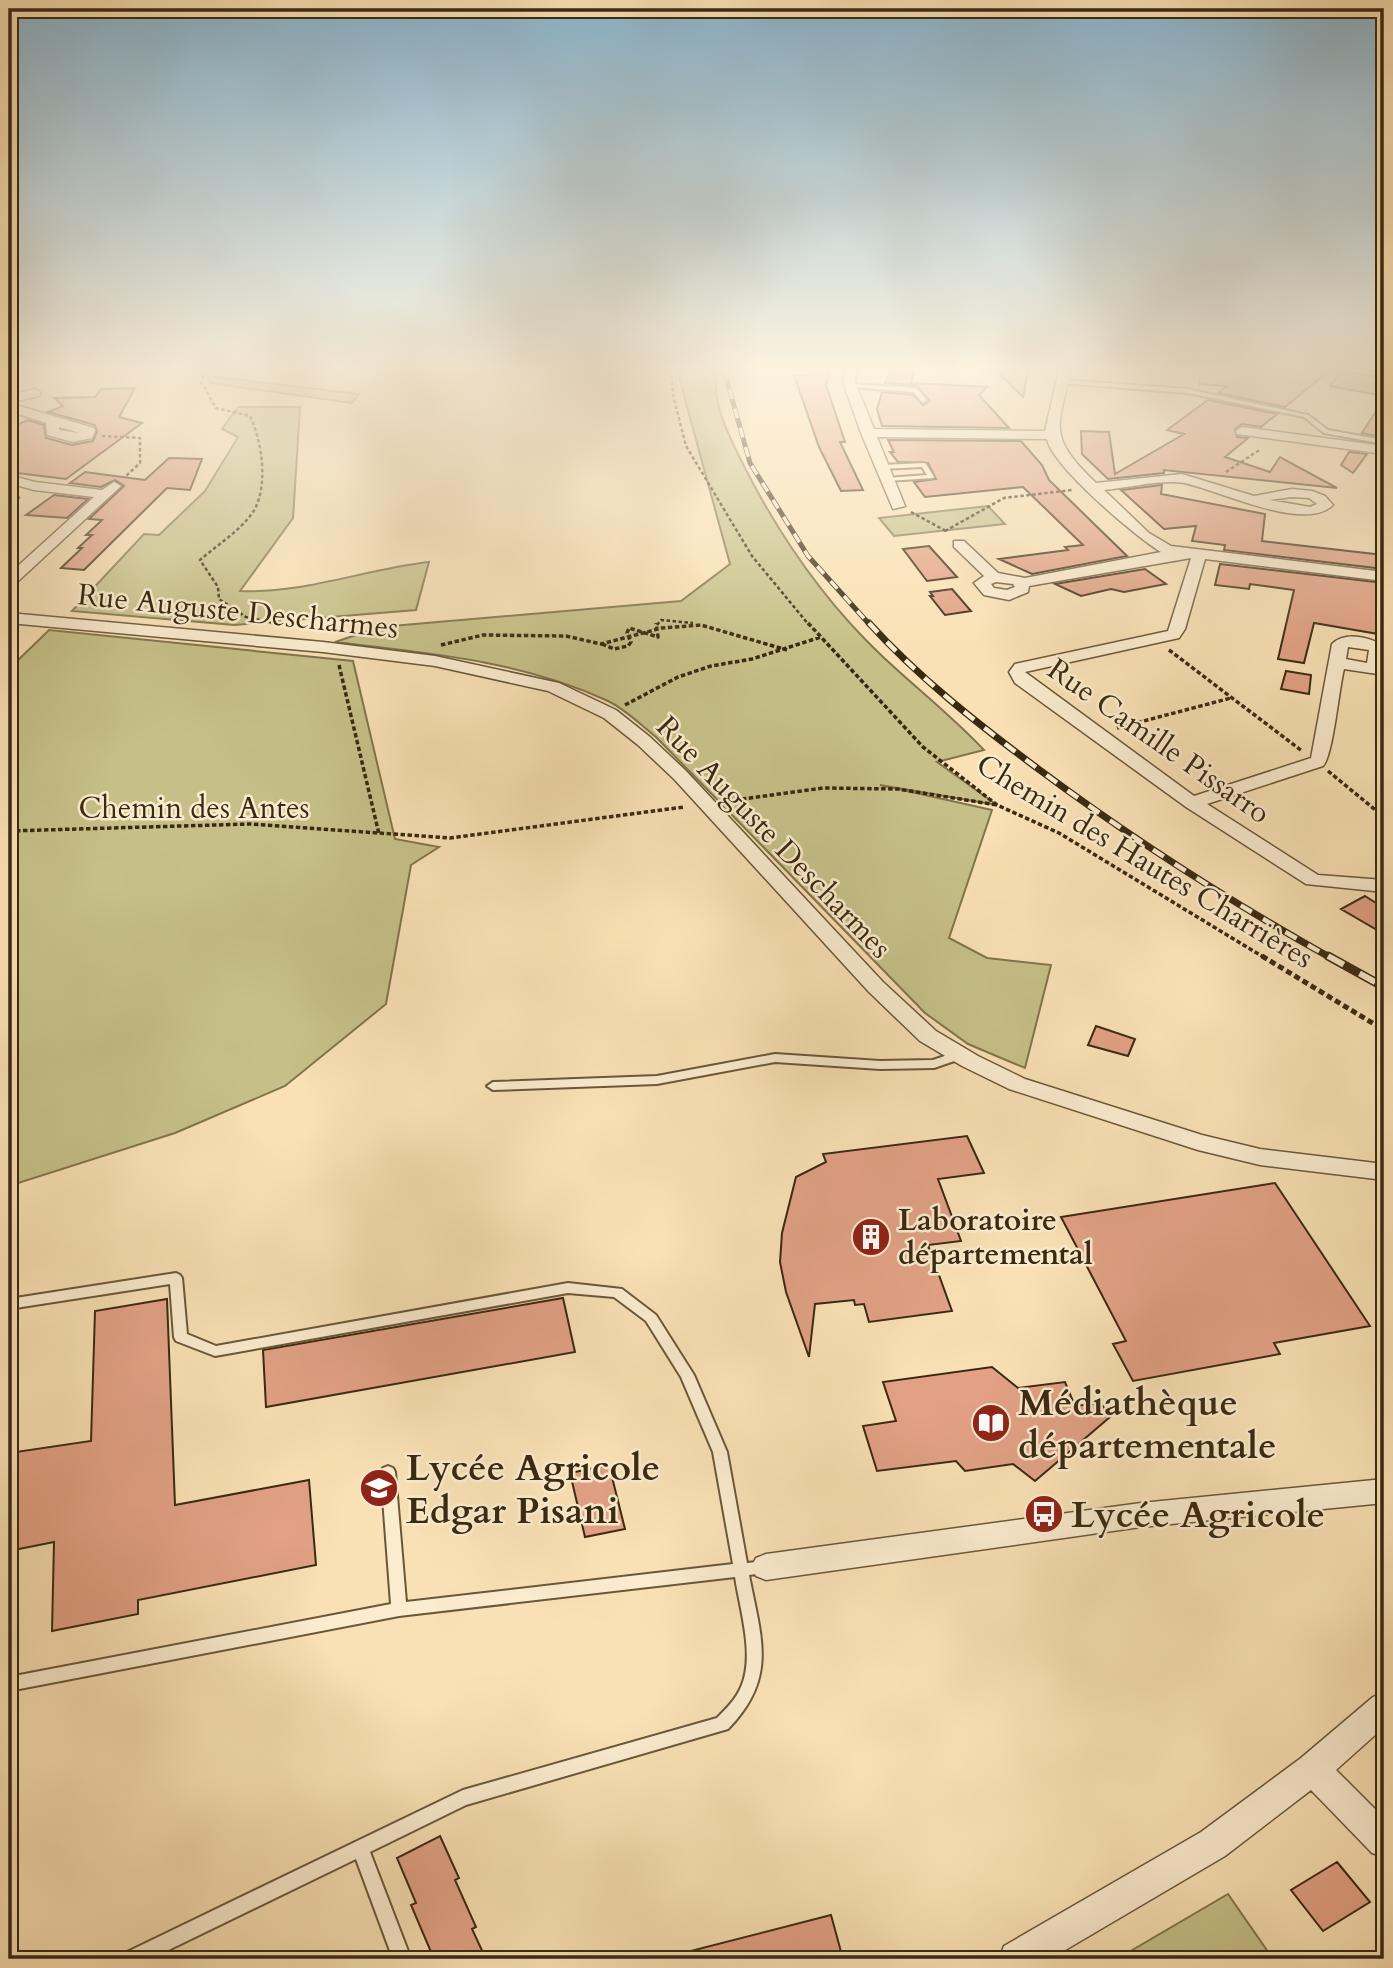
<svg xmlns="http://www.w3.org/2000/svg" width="1393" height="1968" viewBox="0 0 1393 1968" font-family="Cardo,serif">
<rect width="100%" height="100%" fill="#f9e1b5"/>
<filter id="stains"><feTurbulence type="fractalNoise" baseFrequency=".00286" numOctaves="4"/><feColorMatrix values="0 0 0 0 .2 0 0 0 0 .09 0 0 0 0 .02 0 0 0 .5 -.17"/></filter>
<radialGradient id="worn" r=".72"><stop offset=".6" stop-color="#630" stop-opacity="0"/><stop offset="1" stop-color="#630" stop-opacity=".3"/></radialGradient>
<!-- green -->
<path fill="#c6c088" stroke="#80744c" stroke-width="2" d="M677,370H716C712,405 729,436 744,466C780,537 824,601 882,656C916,688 952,716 984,750L937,762L997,805L880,785L992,810L949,938L987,958L1051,965L1025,1068L968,1044L925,1013L656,737C641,725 625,709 608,701C522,661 429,653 335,642L380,627L681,601L730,564Z
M208,376L359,394L352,403L210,383Z
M238,407H300L293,518L240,591C304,594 365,569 429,562L416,610L234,625L72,611L144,534L159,535L205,491L238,437L222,429Z
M988,506L1005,524L894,536L879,518Z
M49,630L353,661L395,839L439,847L411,865L386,1004L285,1086L175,1133L9,1186V669Z
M1228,1894L1273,1959H1117Z"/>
<!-- building -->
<path fill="#e2a185" stroke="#3a2911" stroke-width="2" d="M809,370L830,371L826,385L845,442H840L863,490L841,491L819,447L794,375L807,376Z
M890,370L914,371L911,383L987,387L979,395L1009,428L882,426L877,409L882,392L913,395L923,405L930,401L916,385L885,383Z
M996,370H1028L1023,397Z
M1200,370H1330L1285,407L1218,393L1227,386L1199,384Z
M1341,371L1384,378V396L1330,386Z
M135,388L119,417L142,423L66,479L9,472V428L28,420L44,425L46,438L72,445L93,441L97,432L95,425L48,412L63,406L54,398L95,397L101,389Z
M1384,399V432L1380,437L1362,433Z
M1208,400L1277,414L1261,427L1242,424L1235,429L1237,437L1248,438L1225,457L1270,472L1280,457L1337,488L1164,470V473L1108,479L1082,454L1081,431L1109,432L1115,474L1184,434L1167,430Z
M888,440L1021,441L1042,465L1049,480L1127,556L1032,574L999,559L1068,550L1065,547L1083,545L1023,487L925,497L914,482L936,479L928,463L898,462L890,452H894Z
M1349,452L1367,454L1353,473L1341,465Z
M169,458L202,459L190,490L167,488L84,570L61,568L82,548H78L92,535H86L102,520L89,519L124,486L115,480L101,487L70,483L85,472L145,480Z
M1162,485L1161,494L1265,514L1262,541L1383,555L1384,569L1224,550L1225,545L1192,541L1196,526L1164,529L1121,490Z
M54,495L88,499L67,518L26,515Z
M929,546L957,577L927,581L903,549Z
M1220,564L1384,583V635L1314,623L1304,663L1278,659L1294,590L1250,584L1249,589L1215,585Z
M1145,569L1166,584L1124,592L1111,589L1081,596L1055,584Z
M952,589L971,611L945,615L930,596H933L930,592Z
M1286,671L1311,675L1309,694L1281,689Z
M1365,896L1384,908V934L1341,909Z
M1096,1026L1135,1039L1128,1056L1088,1045Z
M967,1136L984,1173L938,1179L961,1241L928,1245L952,1311L869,1322L864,1304L855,1305L854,1300L815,1304L809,1357L786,1292L780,1262L782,1233L796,1177L826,1162L823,1154Z
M1275,1183L1370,1326L1274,1343L1280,1354L1133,1381L1113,1344L1126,1341L1061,1217Z
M563,1298L575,1352L266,1407L263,1350Z
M167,1299L175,1505L309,1480L316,1565L138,1600V1614L52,1631L54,1542L9,1551V1453L91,1441L95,1311Z
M992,1367L1018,1388L1065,1382L1075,1406L1101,1403L1110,1417L1035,1481L1013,1464L965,1471L956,1461L877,1471L863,1426L896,1421L883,1382Z
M609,1465L625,1529L585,1537L570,1473Z
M440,1836L459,1878L455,1880L476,1927L472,1929L486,1959H434L411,1905L416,1903L397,1858Z
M1337,1862L1370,1902L1323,1931L1291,1890Z
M831,1915L843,1959H684L683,1953Z"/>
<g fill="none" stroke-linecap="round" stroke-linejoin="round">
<!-- lane casing -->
<g stroke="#6a573a" stroke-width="4">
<path id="lane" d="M1062,380L1188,389L1308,415L1328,430L1384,440V444L1324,433L1304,417L1188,393L1060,383V381Z
M851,384L916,388L927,401L922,402L914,392L849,387L848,386Z
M924,463L926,464L934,477L933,478L888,481L885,479L886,478L927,475L922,467L882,469L879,467L882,465Z
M959,1051L965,1055L963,1058L934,1068L880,1069L775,1062L657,1084L493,1090L487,1086L493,1082L657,1076L775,1054L880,1061L933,1060Z
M176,1273L180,1275L182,1278L187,1334L216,1346L568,1283L622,1289L656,1315L694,1375L727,1452L747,1563L766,1561L771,1562L773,1567L771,1572L749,1575C761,1638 778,1678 728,1729L466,1805L370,1852L411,1959H393L356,1859L150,1959H122L125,1953L463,1790L717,1718C726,1709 736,1699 741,1687C755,1656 740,1610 735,1577L399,1616L9,1691V1677L391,1604L381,1472L383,1468L388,1466L393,1468L395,1472L406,1602L733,1564L713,1452L681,1377L646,1321L614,1297L568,1293L215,1356L176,1341L174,1337L170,1284L9,1309V1299Z"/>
</g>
<!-- street casing -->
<g stroke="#6a573a" stroke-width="3">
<path id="street" d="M845,370H857L855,382L874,429L1045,431L1059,370H1071C1057,429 1048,437 1096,483L1182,474L1254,496L1292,489L1312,491L1325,496L1333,505C1305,533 1219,490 1184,483C1163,479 1126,488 1104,490L1149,533L1171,546L1384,572V581L1205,559L1185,629L1179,638L1025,672L1194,796L1311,758L1332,644C1345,631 1368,637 1383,645L1384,675L1344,669C1339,688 1333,756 1323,766L1207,804L1318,875L1384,880V892L1306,884L1186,807L1015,683L1009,672L1015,664L1168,631L1191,558L1029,586L1028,592L1009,600L984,595L974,583L984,576L954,547V541H964L998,573L1025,578L1161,552C1137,538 1051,465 1047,439L877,437L905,506L893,509L861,433L843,382ZM1292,497L1309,498L1317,504L1310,507L1270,500ZM996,582L1013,584L1015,587L1007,590L994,588L991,584ZM1348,647L1369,650L1367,663L1346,659Z
M35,389L41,393L39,396L9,403V395Z
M9,403L94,428L95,431L92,438L73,442L47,435L46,423L9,411ZM59,427L80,433L59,430Z
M1242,427L1384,446V454L1237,434L1236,431Z
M9,475L35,482L102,490L114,482L121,486L14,585L9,587V574L94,497L34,490L9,483Z
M9,613L323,642L435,656L559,683L616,710L650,737L686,771L883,982L936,1031L978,1056L1025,1079L1202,1135L1260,1149L1384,1164V1180L1260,1165L1198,1150L1009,1089L962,1066L920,1041L869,992L674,779L638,745L604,718L548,691L435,666L323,652L9,623Z
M1384,1479V1503L1141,1527L766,1580L756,1576L751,1567L756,1558L766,1554L1141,1503Z
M1384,1692V1727L1336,1770L1384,1818V1857L1372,1853L1311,1790L1225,1856L1050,1959H999L1004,1946L1201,1832L1301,1758L1373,1697Z"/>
</g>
<!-- path-far2 -->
<path stroke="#3a2911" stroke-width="2.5" stroke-dasharray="3.5 2.5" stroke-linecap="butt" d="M205,370L201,382L216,408L250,416C262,441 269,487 253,512C240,531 217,545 200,560L218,587L219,599L246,617L278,624
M671,370L673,395L686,446L752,556L809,625
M102,436L140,438V463L126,476
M1226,472L1261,449
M9,506L20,497
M911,512L946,531
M945,531L1004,498L1072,490
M657,625L661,620L693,623"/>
<!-- path-far1 -->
<path stroke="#3a2911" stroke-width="3.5" stroke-dasharray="4.5 2.5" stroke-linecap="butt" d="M272,623L278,624
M808,623L923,747L997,805L1059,833L1265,958
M602,644L614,649L628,646L631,642L627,633L629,628L658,637L656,623
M441,645L483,635L566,636L601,644L662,628L701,625L787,650
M1169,650L1302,751
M339,665L379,834
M625,705L678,677L711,666L752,659L821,637
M1117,728L1231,698
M1328,771L1384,817
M728,801L823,788L898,789L997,805
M9,831L250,824L450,838L684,807"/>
<!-- path -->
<path stroke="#3a2911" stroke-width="5" stroke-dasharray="6 3.5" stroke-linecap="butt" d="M1262,956L1384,1030"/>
<!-- lane -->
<use href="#lane" fill="#fbeccf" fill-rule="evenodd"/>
<!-- street -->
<use href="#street" fill="#fbeccf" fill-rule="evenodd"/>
<!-- rail-far2 casing -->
<g stroke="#3a2911" stroke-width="5">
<path id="rail-far2" d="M724,370L750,463L808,556L870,625"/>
</g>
<!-- rail-far1 casing -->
<g stroke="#3a2911" stroke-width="7">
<path id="rail-far1" d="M869,623C918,677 978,724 1037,768C1131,838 1229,901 1331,958"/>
</g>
<!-- rail casing -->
<g stroke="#3a2911" stroke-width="9">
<path id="rail" d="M1328,956L1384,987"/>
</g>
<!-- rail-far2 -->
<use href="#rail-far2" stroke="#fbeccf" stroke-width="3.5" stroke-dasharray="10" stroke-linecap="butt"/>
<!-- rail-far1 -->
<use href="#rail-far1" stroke="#fbeccf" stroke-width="4.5" stroke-dasharray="13" stroke-linecap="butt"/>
<!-- rail -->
<use href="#rail" stroke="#fbeccf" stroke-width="6" stroke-dasharray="18" stroke-linecap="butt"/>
</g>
<!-- sky -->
<linearGradient id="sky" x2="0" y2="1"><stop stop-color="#8ab7d2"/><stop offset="0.57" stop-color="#fcf2de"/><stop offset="1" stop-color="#fcf2de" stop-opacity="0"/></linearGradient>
<rect width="1393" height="646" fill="url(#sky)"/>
<!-- icons -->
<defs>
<g id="building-disc" transform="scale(2.0125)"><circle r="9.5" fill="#8f2418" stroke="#fbeccf"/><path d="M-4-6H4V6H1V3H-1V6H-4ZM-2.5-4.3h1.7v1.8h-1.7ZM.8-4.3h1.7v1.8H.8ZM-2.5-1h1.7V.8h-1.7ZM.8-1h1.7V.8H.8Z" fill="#fff"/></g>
<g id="library-disc" transform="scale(2.0125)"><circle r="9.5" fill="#8f2418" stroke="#fbeccf"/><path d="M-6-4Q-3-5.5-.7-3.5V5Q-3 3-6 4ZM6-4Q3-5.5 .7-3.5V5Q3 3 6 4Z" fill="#fff"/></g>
<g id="school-disc" transform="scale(2.0125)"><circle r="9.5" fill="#8f2418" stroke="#fbeccf"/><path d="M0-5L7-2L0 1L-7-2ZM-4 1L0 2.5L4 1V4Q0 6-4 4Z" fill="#fff"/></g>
<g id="bus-disc" transform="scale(2.0125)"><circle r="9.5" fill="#8f2418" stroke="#fbeccf"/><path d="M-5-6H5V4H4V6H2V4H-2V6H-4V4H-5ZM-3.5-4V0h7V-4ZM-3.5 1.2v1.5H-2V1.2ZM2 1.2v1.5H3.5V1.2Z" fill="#fff"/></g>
</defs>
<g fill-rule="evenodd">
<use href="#building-disc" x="871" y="1237"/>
<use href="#library-disc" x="991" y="1423"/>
<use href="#school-disc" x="379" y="1488"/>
<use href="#bus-disc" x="1044" y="1514"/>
</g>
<g text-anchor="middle" stroke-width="5" stroke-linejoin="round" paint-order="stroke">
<!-- street labels -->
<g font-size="30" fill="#3a2911" stroke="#fbeccf">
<text transform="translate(238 611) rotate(6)" y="10">Rue Auguste Descharmes</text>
<text transform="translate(1159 741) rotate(35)" y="10">Rue Camille Pissarro</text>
<text x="194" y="818">Chemin des Antes</text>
<text transform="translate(774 837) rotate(46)" y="10">Rue Auguste Descharmes</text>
<text transform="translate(1145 861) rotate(31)" y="10">Chemin des Hautes Charrières</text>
</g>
<!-- poi labels -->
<g font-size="30" font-weight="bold" fill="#3a2911" stroke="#fbeccf" text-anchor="start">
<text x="898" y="1230">Laboratoire<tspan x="898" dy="34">départemental</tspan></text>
</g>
<!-- near-poi labels -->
<g font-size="37" font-weight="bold" fill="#3a2911" stroke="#fbeccf" text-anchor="start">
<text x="1018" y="1415">Médiathèque<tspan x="1018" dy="43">départementale</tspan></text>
<text x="406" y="1480">Lycée Agricole<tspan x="406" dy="43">Edgar Pisani</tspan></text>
<text x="1071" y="1527">Lycée Agricole</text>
</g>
</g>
<!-- margin -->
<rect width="1393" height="1968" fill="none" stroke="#f9e1b5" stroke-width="35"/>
<rect x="10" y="10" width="1372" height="1947" fill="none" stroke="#3a2911" stroke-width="3.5"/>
<rect x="18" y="18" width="1358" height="1933" fill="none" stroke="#3a2911" stroke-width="2"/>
<rect width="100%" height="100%" filter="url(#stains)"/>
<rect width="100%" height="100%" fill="url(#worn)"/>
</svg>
